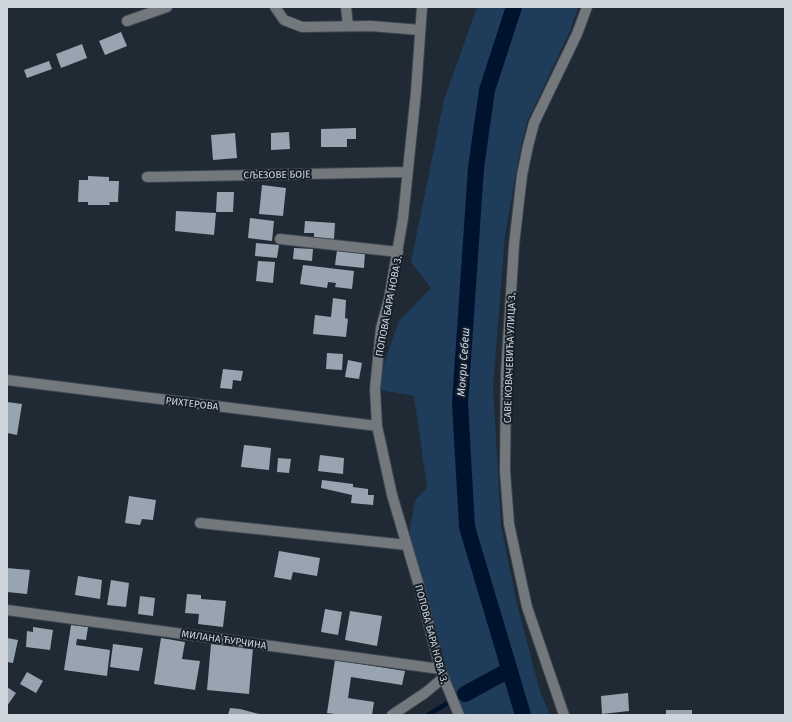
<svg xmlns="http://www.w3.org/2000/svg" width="792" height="722" viewBox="0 0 792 722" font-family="'Fira Sans',sans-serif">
<rect width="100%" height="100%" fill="#202a34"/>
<!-- green -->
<path fill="#1f3c5b" d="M477,7H578L570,31L527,122L519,155L505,236L493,386L501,526L518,608L540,691L550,715H458L407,545L415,501L427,487L414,396L375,389L399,321L431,288L411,262L444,100Z"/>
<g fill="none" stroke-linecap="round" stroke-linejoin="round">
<!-- stream -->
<path stroke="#00132e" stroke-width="4.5" d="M428,715L446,704"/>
<!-- canal -->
<path stroke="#00132e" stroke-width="16" d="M514,7L487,90L476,168L460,403L467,527L523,715
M465,694L509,670"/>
</g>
<!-- building -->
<path fill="#99a4b1" d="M121,32L127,46L105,55L99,41Z
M82,44L87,58L61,68L56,54Z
M49,61L52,69L27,78L24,70Z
M356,128V139H347V147H321V129Z
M289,132L290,149L271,150V133Z
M235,133L237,158L213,160L211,135Z
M88,176L109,177V181H119L118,202H109L110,205H88V202H78L79,180H88Z
M262,185L286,188L283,216L259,214Z
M217,192H234L233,212H216Z
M176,211L216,213L214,235L175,231Z
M250,218L274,221L272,241L248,238Z
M305,221L335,223L334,239L314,238V233H304Z
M256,243L279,245L277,258L255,256Z
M294,248L313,249L312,261L293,259Z
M337,250L365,253L364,268L335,265Z
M258,261L275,262L273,283L256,281Z
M303,265L354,271L352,289L335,287L336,283L328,282L327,288L300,284Z
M333,298L346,300L345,318L348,319L346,337L313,334L315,315L331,317Z
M327,353L343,354L342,370L326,369Z
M348,360L362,363L359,379L345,377Z
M223,369L243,371L241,381L233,380L232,389L220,388Z
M7,402L22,404L17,435L7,433Z
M244,445L271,448L269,470L241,467Z
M320,455L344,458L343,474L318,471Z
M278,458L291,459L289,473L277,472Z
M322,480L353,484V487L368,489V495H374L373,505L351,503L352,495L321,488Z
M129,496L156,500L153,520L142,519L140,525L125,523Z
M279,551L320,558L317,576L293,572L291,580L274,577Z
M7,568L30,570L27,594L7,592Z
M78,576L102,580L100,599L75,595Z
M111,580L129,583L126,607L107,605Z
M187,594L201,595V599L226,601L223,627L198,624L199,614L185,613Z
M140,596L155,598L153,616L138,614Z
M325,609L342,612L338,635L321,632Z
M350,611L382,616L377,646L345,640Z
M71,625L88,627L86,640L69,638Z
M33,627L53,630L50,650L26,647L27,631L33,632Z
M7,638L18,640L13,663L7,662Z
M69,638L77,639L76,645L110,650L107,676L64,670Z
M161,638L185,642L182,659L200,661L195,690L154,684Z
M113,644L143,648L139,671L110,667Z
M211,644L253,648L249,694L207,690Z
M335,660L405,671L402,685L351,677L348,698L374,702L372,715H343L327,713Z
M27,672L43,681L36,693L20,684Z
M7,687L16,693L7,706Z
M628,693L629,711L602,714L601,696Z
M230,708L240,709L263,715H228Z
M666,710H692V715H666Z"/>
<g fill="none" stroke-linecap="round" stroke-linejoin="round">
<!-- minor casing -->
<g stroke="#3c454f" stroke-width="12">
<path id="minor" d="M275,7L284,20L302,27L371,26L420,30
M346,7L348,26
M422,7L416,92L403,218L389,299L381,328L375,389L377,426L392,495L419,586L440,669L459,715
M127,21L167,7
M147,177L407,172
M280,239L398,252
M7,380L377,426
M200,523L407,545
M7,610L440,669
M392,715L425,693L443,678
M564,715L527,607L509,524L505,471L506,374L514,245L522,175L528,146L534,123L577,34L587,7"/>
</g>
<!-- minor -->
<use href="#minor" stroke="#73787d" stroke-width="10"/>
</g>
<g text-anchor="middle" stroke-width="4" stroke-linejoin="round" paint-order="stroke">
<!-- street labels -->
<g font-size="10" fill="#cfd5dc" stroke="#17202a">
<text transform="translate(277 174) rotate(-1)" y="4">СЉЕЗОВЕ БОЈЕ</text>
<text transform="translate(388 306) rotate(-79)" y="4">ПОПОВА БАРА НОВА 3.</text>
<text transform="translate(509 358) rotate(-88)" y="4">САВЕ КОВАЧЕВИЋА УЛИЦА 3.</text>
<text transform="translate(192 403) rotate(7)" y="4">РИХТЕРОВА</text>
<text transform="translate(432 634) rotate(75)" y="4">ПОПОВА БАРА НОВА 3.</text>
<text transform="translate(224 639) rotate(8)" y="4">МИЛАНА ЋУРЧИНА</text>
</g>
<!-- water labels -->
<g font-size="11" font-style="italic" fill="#d1dfef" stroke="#17202a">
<text transform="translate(463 362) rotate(-86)" y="4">Мокри Себеш</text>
</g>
</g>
<!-- border -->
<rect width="792" height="722" fill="none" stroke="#cfd5dc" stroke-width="16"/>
</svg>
